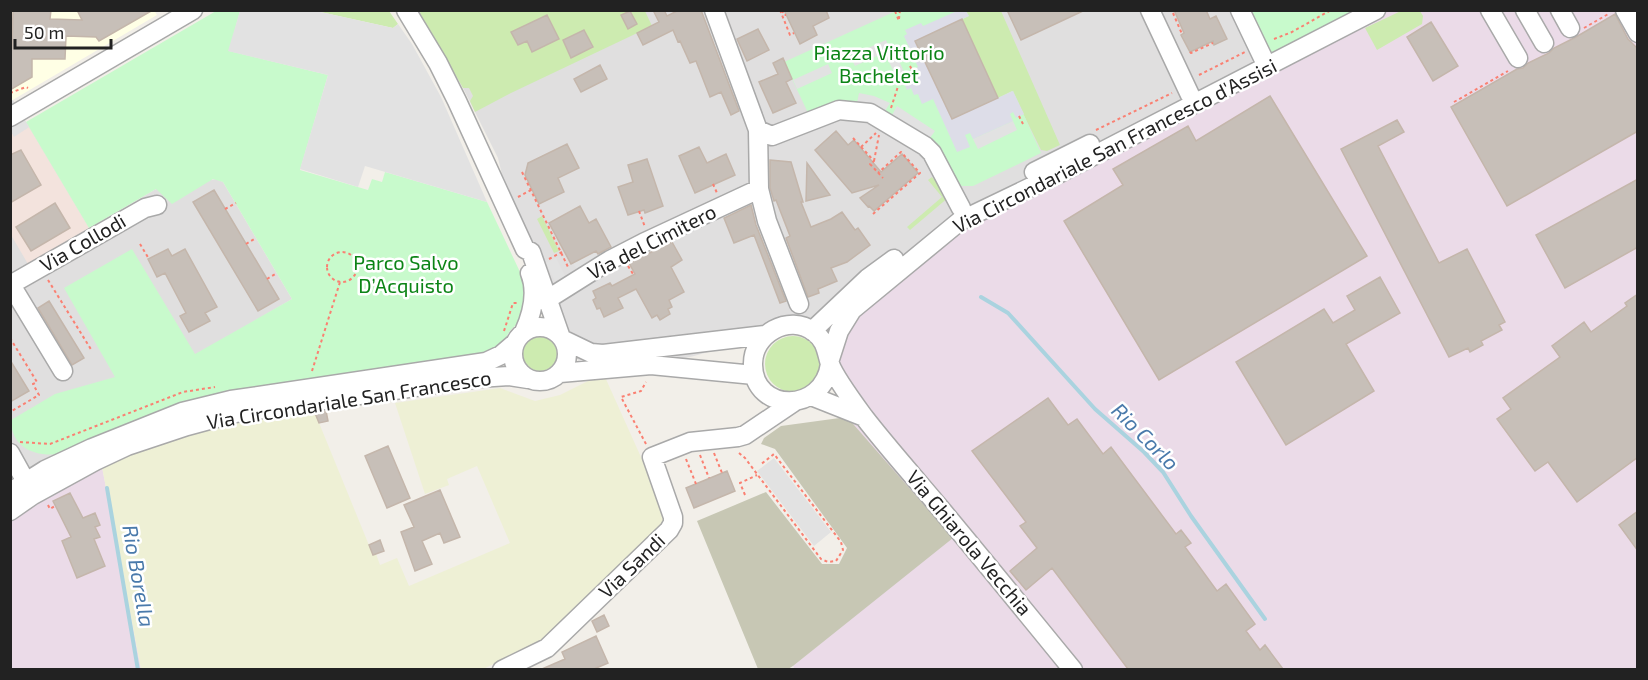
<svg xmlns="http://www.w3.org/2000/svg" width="1648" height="680" viewBox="0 0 1648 680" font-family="'Exo 2',sans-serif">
<rect width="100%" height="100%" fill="#f2efe9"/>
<!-- residential -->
<path fill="#e0dfdf" d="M417,11H1244L1269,60L854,306L783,331L694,356L588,381L516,232L498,158L463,88Z
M13,100L89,228L156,189L216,179L223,182L292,299L198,354L143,448L10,506V101Z"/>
<!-- industrial -->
<path fill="#ebdbe8" d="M1359,11H1637V669L795,670L793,666L938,547L847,417L821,327L898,264Z
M102,467L141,669L11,670V506Z"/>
<!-- education -->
<path fill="#ffffe5" d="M154,10L157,15L11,101L10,11Z"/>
<!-- military -->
<path fill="#f3e3dd" d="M29,127L89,228L28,264L11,235L10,131L14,136Z"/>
<!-- construction -->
<path fill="#c7c7b4" d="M847,417L953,538L793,666L788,669H758L697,521L766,492L822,564H839L847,548L775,449L761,444L764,438L781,426Z"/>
<!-- farmland -->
<path fill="#eef0d5" d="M605,377L667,515L663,528L545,640L483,669H141L102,467L143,448L209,424L315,413L373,555L376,554L380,565L397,558L409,586L510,543L477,466L447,479L449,485L425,494L395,403L500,388L535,401L560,395L588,381Z"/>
<!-- grass -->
<path fill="#cdebb0" d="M421,10L645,11L652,26L511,93L475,112L470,101L473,96L469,88H463L420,13Z
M1403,10L1420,11L1423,16L1422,24L1377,50L1365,28Z
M316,11H389L398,24L393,28Z
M966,11H1001L1060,145L1047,151L1041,150L1012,91L998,98L962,19L968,16Z
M932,177L949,197L910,230L907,227L942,197L928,180Z
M542,216L559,251L554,253L537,219Z
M765 364a28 28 0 1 1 56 0a28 28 0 1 1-56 0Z
M523 354a17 17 0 1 1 34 0a17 17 0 1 1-34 0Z"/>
<!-- park -->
<path fill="#c8facc" d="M216,11H240L229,51L328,75L300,170L368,190L372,179L382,182L385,172L487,202L520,272C532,283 527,307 520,320C518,324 513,327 510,331C503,341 502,344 492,352L59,454C34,457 11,447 11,420L55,394L115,377L64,288L132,249L195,354L292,299L223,182L213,179L172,204L156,189L89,228L26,122Z
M896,11H966L969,16L916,41L952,119L1013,91L1041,153L973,186H962L958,184L940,146L885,111L872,106L809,115L784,62Z
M1244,11H1359L1269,60Z"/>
<!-- parking -->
<path fill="#e2e2e2" d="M240,11H316L393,28L398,24L412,44L441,97L487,202L365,166L358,187L300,169L328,75L228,51Z
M886,40L890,50L855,66L850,56Z
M895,52L905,74L897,78L886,56Z
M828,64L832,73L797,89L793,80Z
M859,93L874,96L890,103L885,111L857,103Z
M897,106L935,131L930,138L892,115Z
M24,119L29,127L14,137L10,127Z
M1013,121L1017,130L978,149L973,139Z
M611,247L614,252L578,271L573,263L596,251L598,254Z
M556,258L565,276L555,281L546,263Z
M774,458L831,532L814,546L757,471Z"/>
<!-- plaza -->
<path fill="#dddde8" d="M957,11H966L969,16L916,41L952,119L1013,91L1024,114L1016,118L1013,112L1010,114L1013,121L973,139L970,133L965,135L970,147L957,152L933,99L922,104L918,94L914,95L911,88L907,90L901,76L918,67L904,36L907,34L905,30L921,23L923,26Z"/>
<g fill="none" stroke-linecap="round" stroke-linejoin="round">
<!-- stream -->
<path stroke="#aad3df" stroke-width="4" d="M981,297L1008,313L1095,409L1144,452L1163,472L1191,516L1265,619
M107,488L138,670"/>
</g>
<!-- building -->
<path fill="#c7bfb8" stroke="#c4b6ab" stroke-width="1.5" d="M13,10H51L50,19L82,20L77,10H153L99,41L96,37L66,36L65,59H32V77L10,90V48H12Z
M653,10H664L667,16L679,10H701L739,111L731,115L721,92L710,97L696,61L690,63L680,41L678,42L673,30L643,45L637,33L659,22Z
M784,10H826L829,18L813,26L817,35L800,44Z
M1007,10H1085L1021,40Z
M1174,10H1206L1210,19L1216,16L1227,39L1214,45L1213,41L1190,52L1181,35L1184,33Z
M630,11L637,24L628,29L621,15Z
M1615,14L1628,39L1638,49V131L1507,206L1451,107L1517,69L1523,68L1528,63L1549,53L1554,48L1576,37Z
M547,15L559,39L532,52L527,41L518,45L511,32Z
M962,19L998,98L952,119L915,41Z
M1431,22L1458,66L1433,81L1407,37Z
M758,29L769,50L747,61L737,39Z
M584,30L593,47L571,58L563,40Z
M783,58L792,79L786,82L796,103L773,113L759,82L778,74L773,63Z
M600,65L607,79L581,92L574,79Z
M1270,96L1367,256L1159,380L1064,221L1123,185L1113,169L1188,126L1196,141Z
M1397,120L1404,132L1378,146L1439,263L1467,249L1505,322L1499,325L1502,330L1481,341L1483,345L1470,352L1468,348L1449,357L1341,149Z
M836,131L848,145L854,140L881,172L902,154L918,173L874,211L869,206L868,207L860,198L879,185L852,193L815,150Z
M567,144L579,168L558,178L564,192L539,204L525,175L528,163Z
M699,147L707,163L726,154L735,175L695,193L679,156Z
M21,150L41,185L10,203V155Z
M647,159L663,206L645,213L644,210L628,215L618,187L633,182L628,165Z
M770,160L791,162L803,202H801L811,227L831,219L842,212L855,230L858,228L870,245L847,262L831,268L837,281L818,289L819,293L808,297L786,238L790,236L776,200L774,201L770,188Z
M807,163L830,195L806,201Z
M1638,179V247L1565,288L1536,235Z
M214,190L279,299L258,311L193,202Z
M55,203L70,228L31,251L16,227Z
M751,205L756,225L786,301L780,303L754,235L734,243L724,218Z
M580,206L589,223L596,219L611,247L598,254L596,251L571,264L549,223Z
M672,242L682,260L671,267L684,292L669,300L672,307L668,309L670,314L660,320L657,315L652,318L636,289L618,298L623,308L604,317L600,308L597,309L593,300L596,298L593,291L610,283L612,286L635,274L629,263Z
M168,249L172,256L185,249L217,307L205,313L210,321L189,332L180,316L186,313L165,273L157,277L148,259Z
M1380,277L1400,313L1346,344L1374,391L1286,445L1236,362L1324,309L1333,323L1355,310L1347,296Z
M1638,294V457L1577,502L1548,462L1535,471L1497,419L1511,409L1503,398L1560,357L1552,346L1584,322L1591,332L1627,306L1625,303Z
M49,301L84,358L72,365L38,308Z
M10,360L29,391L10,402Z
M1048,398L1068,425L1077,419L1103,454L1111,447L1176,534L1181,530L1191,543L1185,547L1217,591L1226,584L1255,624L1246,631L1260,650L1265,645L1283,669H1128L1052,568L1026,590L1010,571L1037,548L1020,526L1026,522L972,451Z
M326,411L328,421L319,423L315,413Z
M388,446L410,498L387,508L365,456Z
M727,471L735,491L694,508L686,488Z
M440,490L460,537L444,543L440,533L422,541L432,564L415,571L401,532L414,527L404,505Z
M70,493L83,518L95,513L100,525L95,527L100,537L94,539L105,566L77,578L62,541L71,537L53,501Z
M1638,511V551L1619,525Z
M380,540L384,551L373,555L369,545Z
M604,615L609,626L597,632L592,621Z
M596,636L608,663L594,669H542L565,659L562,652Z"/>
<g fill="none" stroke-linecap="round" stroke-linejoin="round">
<!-- minor casing -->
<g stroke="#a9a9a9" stroke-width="21">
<path id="minor" d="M406,10L438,63L457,101L525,249L531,252L560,335
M714,10L758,130L759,189L767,221L799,304
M1150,10L1190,95
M1240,10L1263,58
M1490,10L1518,58
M1525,10L1544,43
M1560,10L1570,28
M1625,10L1638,33
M10,117L193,10
M758,130L772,136L839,110L870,113L925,146L932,153L961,208
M1034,172L1090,144
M10,285L145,208L157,205
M11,285L63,371
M548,299L610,260L643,243L759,189
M513 354a27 27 0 1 1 54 0a27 27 0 1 1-54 0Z
M812,331L868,278L894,259
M524,332C532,314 538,293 530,273
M564,340L591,353L603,354L765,335
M830,359L839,331L852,310L960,221L1062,172L1376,10
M830,364C823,414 754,413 753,365C752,334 789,313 814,332C826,341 826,351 830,364C834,376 856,406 864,417C888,448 915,478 940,508C985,562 1029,616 1073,670
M560,373L651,365L754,375
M811,396L864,417
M10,453L31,491
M10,492L45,470L92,448L182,412L231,400L486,362L501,355L515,343
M10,511L33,495L95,461L127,446L187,426L235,413L478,378L509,376L528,379
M502,670L547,648L669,530L673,523V517L652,457L690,442L738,437L745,435L794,402"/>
</g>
<!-- path -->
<path stroke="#fa8072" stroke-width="2" stroke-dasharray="3 3" stroke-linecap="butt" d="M780,10L790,35L794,33
M782,10L784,15H786
M895,11L899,21
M1173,13L1182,34
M899,19L900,10
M1584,28L1610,13
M1274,39L1292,32L1331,10
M1190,52L1191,53L1213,43
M910,66L912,70
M1199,75L1245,52
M10,93L26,87L28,88
M1454,102L1508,71
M891,108L901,77
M1019,116L1023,124
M1096,130L1172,93
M853,138L874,161L870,164L883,178
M861,147L876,133
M874,161L879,135
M522,172L568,267
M713,184L717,193
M518,197L531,190
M225,209L236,203
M639,211L645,227
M873,214L920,173L901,152L878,173
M140,244L149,259
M246,244L256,238
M327 267a15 15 0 1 1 30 0a15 15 0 1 1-30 0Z
M549,259L562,252
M628,266L633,274
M267,279L277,273
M48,280L92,351
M504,331L513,303H517
M10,338L37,382L33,384L39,395L10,412
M312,371L340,282
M20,442L50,444L183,392L215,387
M646,444L621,397L641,391L646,382
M714,453L722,473
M739,453L745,458L821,559L828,562L836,561L843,550L841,542L774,454L760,465
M700,455L709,478
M686,459L696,484
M745,495L740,483L757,475
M48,505L50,509L55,506"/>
<!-- minor -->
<use href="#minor" stroke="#fff" stroke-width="18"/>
</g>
<g text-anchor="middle" stroke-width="5" stroke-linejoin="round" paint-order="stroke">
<!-- park labels -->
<g font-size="20" fill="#0c8416" stroke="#fff">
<text x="879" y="60">Piazza Vittorio<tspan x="879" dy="23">Bachelet</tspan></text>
<text x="406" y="270">Parco Salvo<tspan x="406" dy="23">D’Acquisto</tspan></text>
</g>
<!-- street labels -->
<g font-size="20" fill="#222" stroke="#fff">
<text transform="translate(1115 146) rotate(-27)" y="7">Via Circondariale San Francesco d'Assisi</text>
<text transform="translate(652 242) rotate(-27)" y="7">Via del Cimitero</text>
<text transform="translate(83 243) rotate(-30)" y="7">Via Collodi</text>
<text transform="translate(349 400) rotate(-9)" y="7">Via Circondariale San Francesco</text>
<text transform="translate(969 543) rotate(50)" y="7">Via Ghiarola Vecchia</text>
<text transform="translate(632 566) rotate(-44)" y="7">Via Sandi</text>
</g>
<!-- water labels -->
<g font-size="21" font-style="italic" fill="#4a7aab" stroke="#fff">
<text transform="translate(1145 437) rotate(45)" y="7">Rio Corlo</text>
<text transform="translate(138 576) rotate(80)" y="7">Rio Borella</text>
</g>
</g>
<!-- border -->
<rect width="1648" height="680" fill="none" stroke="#222222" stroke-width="24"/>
<!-- scale -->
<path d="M15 39v9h96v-9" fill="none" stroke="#222222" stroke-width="3"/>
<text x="24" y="39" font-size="18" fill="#222222" stroke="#ffffff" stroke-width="4.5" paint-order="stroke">50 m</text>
</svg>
